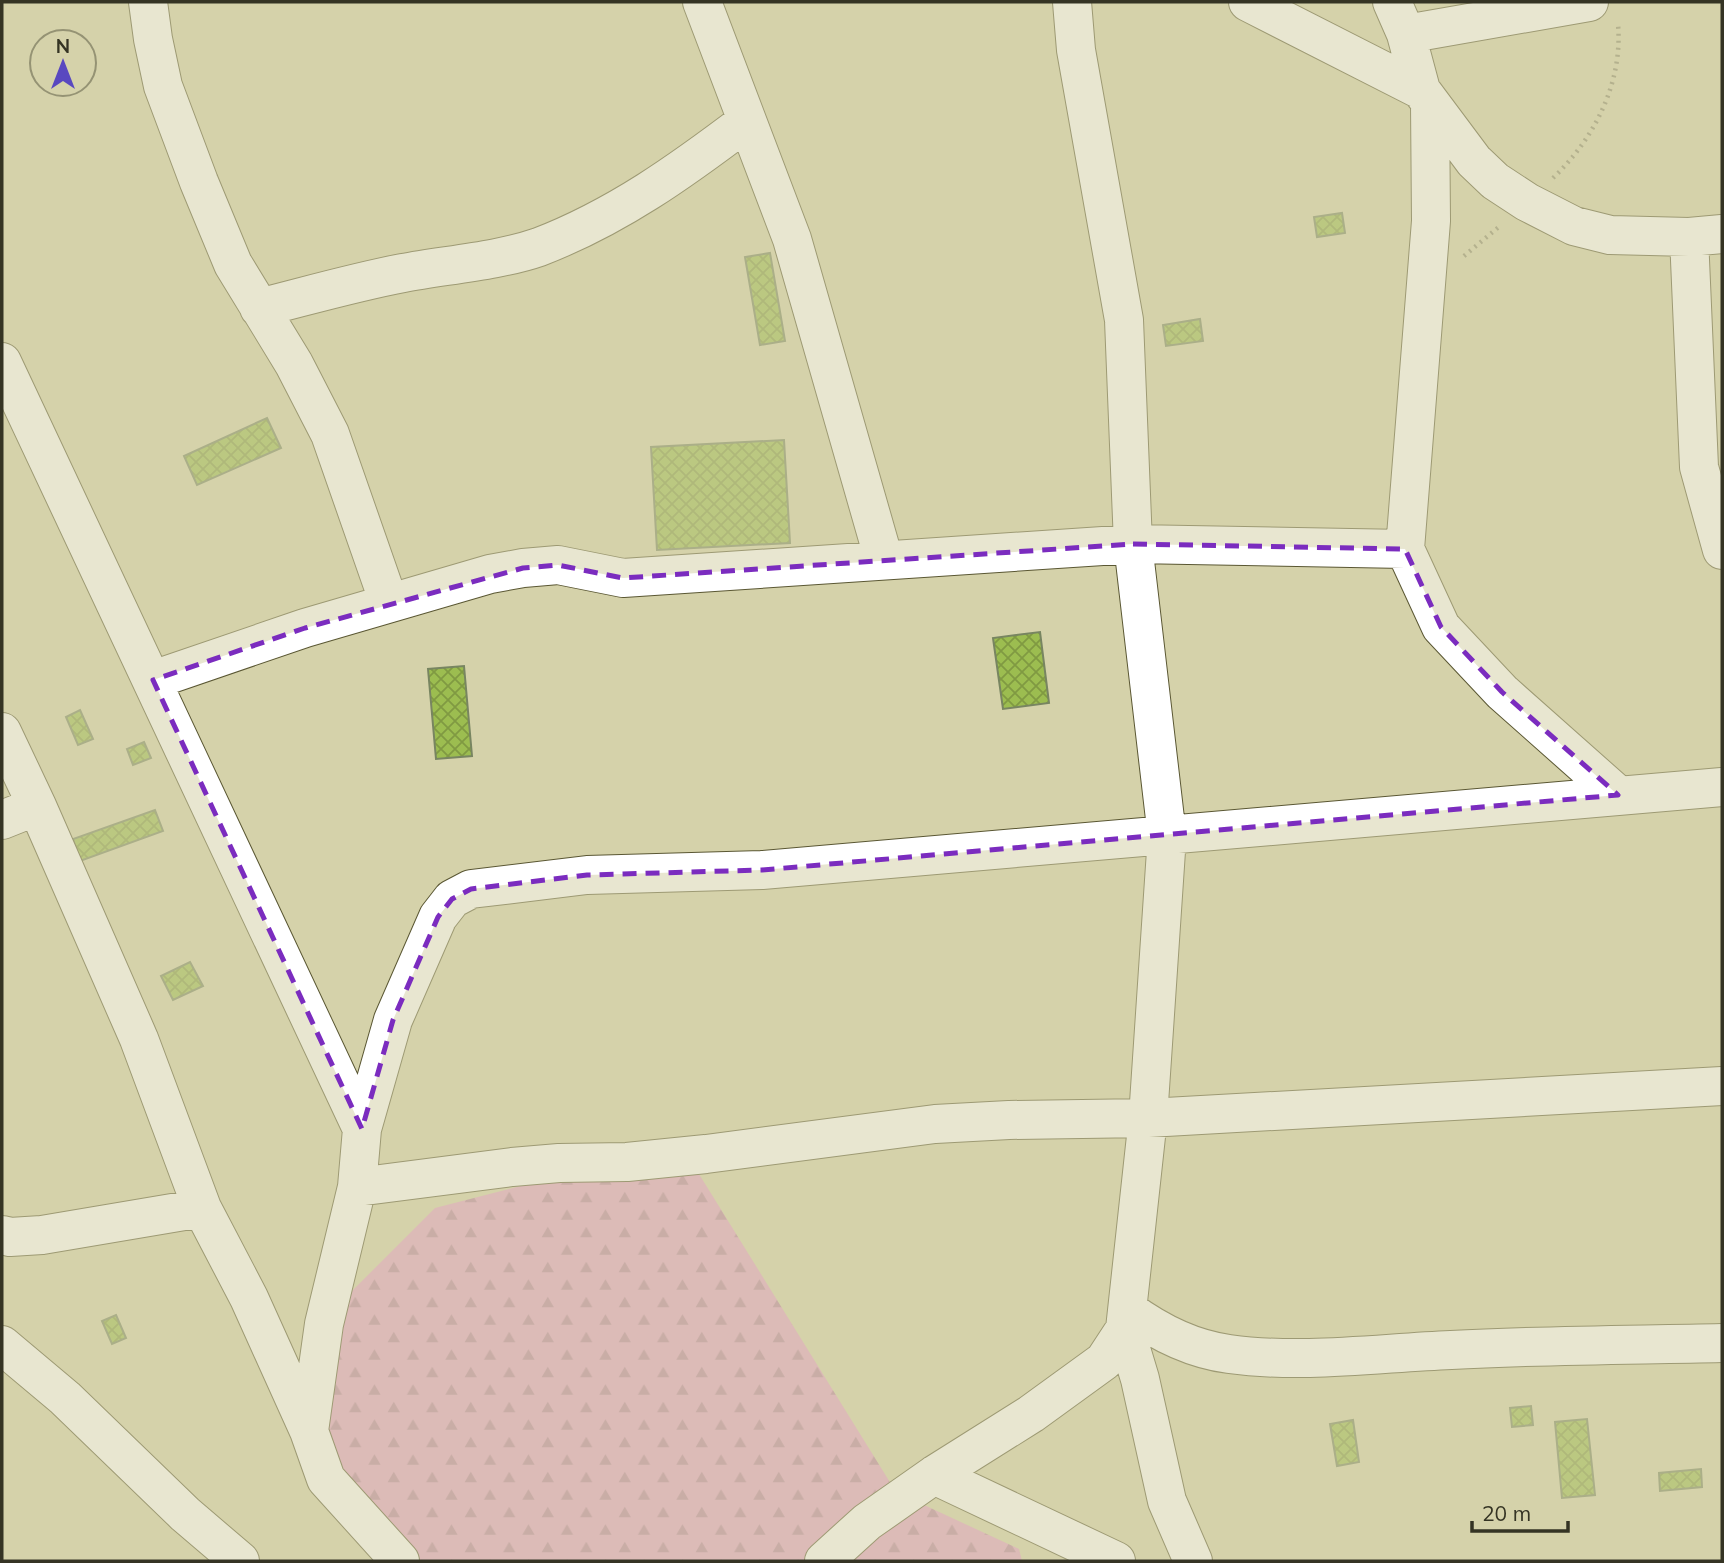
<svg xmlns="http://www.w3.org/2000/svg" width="1724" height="1563" viewBox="0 0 1724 1563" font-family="Mulish,sans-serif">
<defs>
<pattern id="forest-firs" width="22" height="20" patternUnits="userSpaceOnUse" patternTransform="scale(1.75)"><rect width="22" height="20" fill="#e59fc8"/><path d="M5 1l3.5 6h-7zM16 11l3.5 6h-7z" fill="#ba82a2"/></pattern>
<pattern id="building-cross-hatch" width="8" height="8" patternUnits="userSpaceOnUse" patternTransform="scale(1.75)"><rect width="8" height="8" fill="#9cbd50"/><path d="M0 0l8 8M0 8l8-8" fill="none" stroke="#809a42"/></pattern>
</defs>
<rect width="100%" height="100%" fill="#d5d2aa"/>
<!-- forest -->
<path fill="url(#forest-firs)" d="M681,1145L896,1492L1019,1549L1022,1561H392L350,1508L315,1397L331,1312L435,1208Z"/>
<!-- building -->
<path fill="url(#building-cross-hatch)" stroke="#788561" stroke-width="2" d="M1342,213L1345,233L1317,237L1314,217Z
M770,253L785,341L760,345L745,257Z
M1200,319L1203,341L1166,346L1163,325Z
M267,418L281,448L197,485L184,456Z
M784,440L790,543L657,550L651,447Z
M1040,632L1049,703L1003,709L993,638Z
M464,666L472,756L436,759L428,669Z
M80,710L93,739L78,745L66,717Z
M144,742L151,758L133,765L127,749Z
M155,810L163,831L80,861L73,839Z
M190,962L203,986L173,1000L161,976Z
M116,1315L126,1338L112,1344L102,1321Z
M1531,1406L1533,1425L1512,1427L1510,1408Z
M1587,1419L1595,1495L1562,1498L1555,1422Z
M1353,1420L1359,1462L1337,1466L1330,1424Z
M1701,1469L1702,1487L1660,1491L1659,1473Z"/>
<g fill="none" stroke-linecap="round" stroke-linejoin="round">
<!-- minor casing -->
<g stroke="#5a5733" stroke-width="40">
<path id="minor" d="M148,2L153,39L163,86L199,182L233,264L294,364L330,434L389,603
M702,2L792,239L884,560
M1072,2L1076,50L1124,320L1133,544L1167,836L1148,1118L1125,1329L1140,1379L1167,1501L1193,1561
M1248,2L1421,90
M1392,2L1406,34L1421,90L1474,161L1495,181L1527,202L1574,226L1610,235L1689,237L1722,234
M1406,34L1589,2
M1430,104L1431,221L1405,549L1441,627L1502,692L1618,795
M1689,237L1699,467L1722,550
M259,308C307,296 355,282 403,273C445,265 499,261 539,247C617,217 681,171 747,121
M2,362L362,1129L357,1187L324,1324L309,1431
M153,680L305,628L490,574L523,568L558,565L623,578L1133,544L1405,549
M2,732L37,806L139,1039L202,1208L249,1298L309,1431L326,1479L400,1561
M2,820L37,806
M362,1129L393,1020L438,917L452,899L471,889L587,875L762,870L1722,787
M357,1187L512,1167L559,1163L627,1162L706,1154L935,1124L1009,1120L1148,1118L1722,1086
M2,1235L10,1237L42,1235L202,1208
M1128,1310C1158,1332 1191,1349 1229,1354C1302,1364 1378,1353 1451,1350C1542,1345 1632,1345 1722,1343
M2,1345L65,1398L185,1514L240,1561
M934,1475L1116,1561
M824,1561L867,1522L934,1475L1031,1414L1104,1361L1125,1329"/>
</g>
<!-- path -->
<path stroke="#8c8a6d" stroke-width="4.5" stroke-dasharray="2 5" stroke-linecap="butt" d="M1553,178C1595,138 1623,82 1618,24
M1464,256L1500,226"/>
<!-- minor -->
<use href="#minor" stroke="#fff" stroke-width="38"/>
</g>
<!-- marked area -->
<path d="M0 0H1724V1563H0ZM1133,544L1405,549L1441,627L1502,692L1618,795L762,870L587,875L471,889L452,899L438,917L393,1020L362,1129L153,680L305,628L523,568L558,565L623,578Z" fill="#d5d2aa" fill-opacity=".55" fill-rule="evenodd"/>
<path fill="none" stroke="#7b2cbf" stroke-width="5" stroke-dasharray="14 9" stroke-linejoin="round" d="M1133,544L1405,549L1441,627L1502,692L1618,795L762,870L587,875L471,889L452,899L438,917L393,1020L362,1129L153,680L305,628L523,568L558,565L623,578Z"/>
<!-- border -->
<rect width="1724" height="1563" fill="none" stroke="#353424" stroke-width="7"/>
<!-- north arrow -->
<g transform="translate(63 63)"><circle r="33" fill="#d5d2aa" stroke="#959374" stroke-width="2"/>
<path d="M0-5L12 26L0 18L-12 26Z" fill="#5948c0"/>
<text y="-10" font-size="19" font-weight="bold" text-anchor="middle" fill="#353424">N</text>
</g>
<!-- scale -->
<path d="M1472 1521v10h96v-10" fill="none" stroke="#353424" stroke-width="3.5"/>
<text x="1482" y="1521" font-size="21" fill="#353424" stroke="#d5d2aa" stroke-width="5" paint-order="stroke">20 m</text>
</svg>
